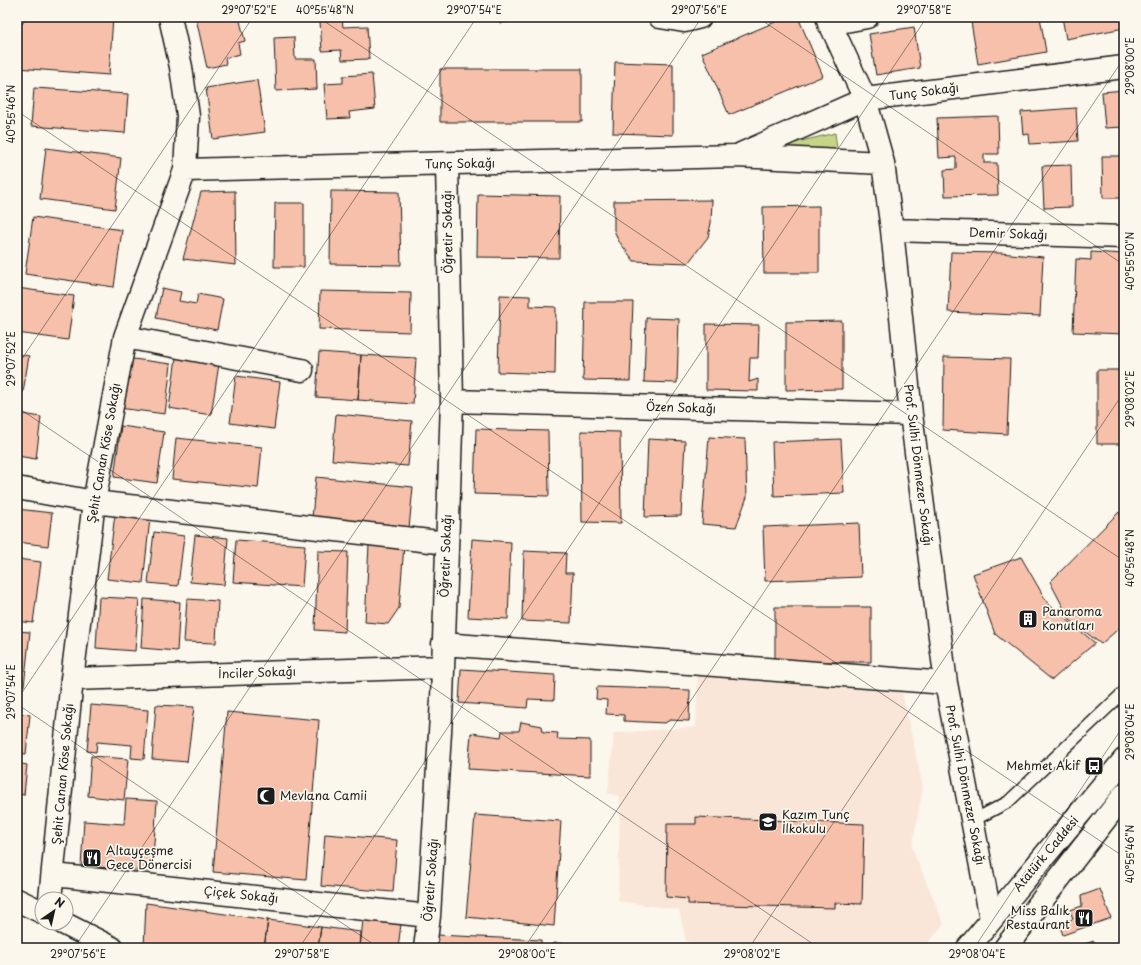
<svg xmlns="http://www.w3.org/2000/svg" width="1141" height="965" viewBox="0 0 1141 965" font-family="'Playpen Sans',sans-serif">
<rect width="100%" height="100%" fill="#fbf7ec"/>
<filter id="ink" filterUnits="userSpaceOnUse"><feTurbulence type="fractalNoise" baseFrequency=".025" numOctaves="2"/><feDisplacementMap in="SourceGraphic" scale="8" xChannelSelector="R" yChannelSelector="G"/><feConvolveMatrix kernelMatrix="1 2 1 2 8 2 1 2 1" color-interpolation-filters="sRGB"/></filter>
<g filter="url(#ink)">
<!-- built -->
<path fill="#fae6d8" d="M698,671L901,688L923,787L912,848L944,924L924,948H700L686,941L679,910L618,901L620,797L608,793L614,733L696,727Z"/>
<!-- green -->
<path fill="#c6d488" stroke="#717852" d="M835,133L838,156L786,150L785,145Z"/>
<!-- building -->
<path fill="#f7c0aa" stroke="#1c1c1c" d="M17,17H113L109,75L17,68Z
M201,17H239L245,41L238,43L240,54L225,58L226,64L207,68L196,18Z
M499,17H537L500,23Z
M787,17H798L823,76L729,115L702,53Z
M999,17H1040L1046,52L978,64L971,22Z
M1062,17H1124V28L1066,39Z
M342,19L343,27L367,26L369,59L342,60L341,50L322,51L320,21Z
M914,27L920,68L876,75L869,34Z
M294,37L295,59H316L317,89L276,91L274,38Z
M615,62L673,64V135L613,133Z
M440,69H582V122H440Z
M372,74L375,109L349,112L350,118L327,119L324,84L343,83V76Z
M257,80L265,132L213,139L206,88Z
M34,88L128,94L125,133L31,126Z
M1124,90V127L1105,128L1102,92Z
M1076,108L1078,141L1030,144L1029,134L1023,135L1021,112Z
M998,116L999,154H984V163H997L998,195L945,196L944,170L956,169V157L939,158L937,118Z
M46,148L121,158L115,209L40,199Z
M1102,156H1124V198H1103Z
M1071,165L1072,207L1044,208L1042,166Z
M235,191L236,265L183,259L201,192Z
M331,191L399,192L401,265L330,264Z
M478,194L560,196L559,258L477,257Z
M712,200L711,223L708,237L688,263L634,261L618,240L614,230V201Z
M275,203H304V267H274Z
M819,206V273H764L763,207Z
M33,217L122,230L114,287L25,274Z
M951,252L1000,253L1043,257L1040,316L948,312Z
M1091,252L1124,254V334L1073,332L1076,259L1091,260Z
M17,288L74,296L68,340L17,333Z
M162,288L181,292L179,301L196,304L198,294L223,299L217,330L156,318Z
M320,291L411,293L410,332L319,329Z
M500,295L530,296V306L556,307L555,374L498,372Z
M585,302H633L630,381L583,380Z
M646,318L679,319L677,383L644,382Z
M842,321V389L786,390V322Z
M706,324L759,325L758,358H750L749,382L758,379V391L706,390Z
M319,352L361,355L358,400L316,397Z
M17,354L29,356L23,392L17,391Z
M361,355L416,358L413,404L358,400Z
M944,357L1010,359L1007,434L943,430Z
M126,358L171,364L165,414L119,408Z
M176,358L219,364L211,415L169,408Z
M1097,370H1124V444H1097Z
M236,376L280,382L274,429L230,423Z
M17,413L41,417L36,459L17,456Z
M336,414L412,421L408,466L332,460Z
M121,426L164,432L157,483L114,477Z
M476,429L548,431L549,496L474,494Z
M581,431L620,432L621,523L582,522Z
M709,437L745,439L747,497L736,527L702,524Z
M176,438L262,447L258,488L172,479Z
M648,439L685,441L681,516L645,517Z
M841,439L844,493L774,496L772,442Z
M316,477L413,487L409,528L312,518Z
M17,509L52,513L48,546L17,542Z
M1119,512L1124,522V624L1101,644L1070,620L1050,582Z
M115,514L150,518L143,583L107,579Z
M859,523L861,577L765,581L763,527Z
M154,532L184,536L178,586L148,583Z
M195,535L228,538L224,585L190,582Z
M472,539L511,542L508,619L468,617Z
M236,540L305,545L302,587L233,582Z
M369,545H404L399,608L388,624L365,622Z
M318,551L348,552L345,632L315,630Z
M524,551L566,553L565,573H573L571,623L522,621Z
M1021,557L1048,604L1095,643L1052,680L995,634L973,574Z
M17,559L41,562L33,623L17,621Z
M99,597L139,599L135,651L96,648Z
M144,599L180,602L177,651L141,648Z
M187,599L218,601L216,643L184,642Z
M775,607H871V662H775Z
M17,631L30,632L24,686L17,685Z
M461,669L555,675L554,700L528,699L527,708L459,703Z
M597,687L690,690L689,721L670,720L665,723L624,721V715L606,714L607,700L596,699Z
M91,705L148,710L144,759L131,758L132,745L97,742L96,752L87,751Z
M156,705L194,707L187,762L152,759Z
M227,712L319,720L306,880L213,872Z
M17,713L30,715L26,754L17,753Z
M521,722L542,726L543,732L558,733L557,739L590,740V776L468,769L471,733L501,737L502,731H519Z
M91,756L128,759L124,800L88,796Z
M17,763L27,765L24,795L17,794Z
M126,799L157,801L152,871L81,866L84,821L124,824Z
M475,815L561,821L554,926L466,917Z
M696,817L864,824L862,904L835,903V908L688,904V899L666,897L667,824H696Z
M325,834L397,840L393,892L321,886Z
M1100,889L1111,918L1063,935L1059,924L1073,919L1070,910L1082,906L1081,896Z
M146,903L268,920L264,948H146L144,947Z
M268,920L321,927L318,948H264Z
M363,920L401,924L398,948H360Z
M321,927L361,932L360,948H318Z
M437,935L541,940V948H436Z
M1094,941L1096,948H1073Z
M553,943L602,946V948H553Z
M602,946L634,948H602Z"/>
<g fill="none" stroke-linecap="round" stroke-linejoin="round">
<!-- service casing -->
<g stroke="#1c1c1c" stroke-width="14">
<path id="service" d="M972,821L1008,802L1124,692"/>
</g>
<!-- minor casing -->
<g stroke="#1c1c1c" stroke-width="25">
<path id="minor" d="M660,17L684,21L700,17
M827,17L865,99L883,163L892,230L911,414L946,683L991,919
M829,24L867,17
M741,154L865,99L1124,67
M185,170L735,156L883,163
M892,230L1124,237
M125,337L302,370
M452,401L911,414
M17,488L94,502L447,543
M443,644L946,683
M72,679L443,667
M54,875L429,916
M50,899L72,679L94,502L125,337L185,170L188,116L181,67L170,17
M425,948L429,916L442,699L452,401L447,164"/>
</g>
<!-- primary casing -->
<g stroke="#1c1c1c" stroke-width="25">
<path id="primary" d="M17,900L42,912
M63,923L112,948
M968,948L1124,760
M1005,948L1124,795"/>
</g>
<!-- service -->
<use href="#service" stroke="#fbf7ec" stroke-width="11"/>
<!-- minor -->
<use href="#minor" stroke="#fbf7ec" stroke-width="22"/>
<!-- primary -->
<use href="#primary" stroke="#fbf7ec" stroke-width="22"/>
</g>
</g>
<!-- ticks -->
<path fill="none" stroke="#1c1c1c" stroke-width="1" stroke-opacity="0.45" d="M318,17L1124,561M757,17L1124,265M17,33L28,17M17,111L1124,857M17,366L253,17M17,407L819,948M17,700L477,17M17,704L379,948M74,948L702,17M299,948L927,17M524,948L1124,58M749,948L1124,392M974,948L1124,725"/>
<!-- icons -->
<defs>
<g id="building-square" transform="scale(1)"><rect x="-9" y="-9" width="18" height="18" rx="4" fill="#1c1c1c" stroke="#fbf7ec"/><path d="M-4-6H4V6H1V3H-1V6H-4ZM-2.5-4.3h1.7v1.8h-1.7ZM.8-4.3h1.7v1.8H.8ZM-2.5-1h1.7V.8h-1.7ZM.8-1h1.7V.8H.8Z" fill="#fff"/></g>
<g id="bus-square" transform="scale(1)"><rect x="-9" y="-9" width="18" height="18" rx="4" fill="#1c1c1c" stroke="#fbf7ec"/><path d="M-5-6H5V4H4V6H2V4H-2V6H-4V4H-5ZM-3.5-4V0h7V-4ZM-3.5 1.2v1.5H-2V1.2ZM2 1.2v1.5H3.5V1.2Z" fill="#fff"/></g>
<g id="mosque-square" transform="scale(1)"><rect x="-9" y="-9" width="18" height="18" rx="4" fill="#1c1c1c" stroke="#fbf7ec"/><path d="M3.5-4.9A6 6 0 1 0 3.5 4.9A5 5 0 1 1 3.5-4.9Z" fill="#fff"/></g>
<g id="school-square" transform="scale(1)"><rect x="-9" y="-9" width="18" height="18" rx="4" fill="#1c1c1c" stroke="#fbf7ec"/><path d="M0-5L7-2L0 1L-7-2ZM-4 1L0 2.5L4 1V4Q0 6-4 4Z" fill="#fff"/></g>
<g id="restaurant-square" transform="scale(1)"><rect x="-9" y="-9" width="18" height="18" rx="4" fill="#1c1c1c" stroke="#fbf7ec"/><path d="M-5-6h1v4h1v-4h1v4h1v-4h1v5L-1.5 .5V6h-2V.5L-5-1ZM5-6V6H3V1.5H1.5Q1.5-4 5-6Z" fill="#fff"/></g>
</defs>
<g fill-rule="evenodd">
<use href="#building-square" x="1028" y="619"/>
<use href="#bus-square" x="1094" y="766"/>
<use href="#mosque-square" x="266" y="796"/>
<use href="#school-square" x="768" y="822"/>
<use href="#restaurant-square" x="92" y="858"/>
<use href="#restaurant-square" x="1084" y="918"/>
</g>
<g text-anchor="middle" stroke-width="3.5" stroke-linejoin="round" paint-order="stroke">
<!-- street labels -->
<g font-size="12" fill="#1c1c1c" stroke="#fbf7ec">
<text transform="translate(924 92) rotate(-7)" y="4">Tunç Sokağı</text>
<text transform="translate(460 164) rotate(-1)" y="4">Tunç Sokağı</text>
<text transform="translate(448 232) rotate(-91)" y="4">Öğretir Sokağı</text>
<text transform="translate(1008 234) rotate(2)" y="4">Demir Sokağı</text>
<text transform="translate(681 408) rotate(2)" y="4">Özen Sokağı</text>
<text transform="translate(104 453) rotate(-80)" y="4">Şehit Canan Köse Sokağı</text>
<text transform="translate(918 465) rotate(83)" y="4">Prof. Sulhi Dönmezer Sokağı</text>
<text transform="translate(446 556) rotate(-88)" y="4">Öğretir Sokağı</text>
<text transform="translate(257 673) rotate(-2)" y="4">İnciler Sokağı</text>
<text transform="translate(63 774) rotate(-85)" y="4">Şehit Canan Köse Sokağı</text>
<text transform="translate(965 785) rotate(79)" y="4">Prof. Sulhi Dönmezer Sokağı</text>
<text transform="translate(1046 854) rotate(-50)" y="4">Atatürk Caddesi</text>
<text transform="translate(431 880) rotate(-86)" y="4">Öğretir Sokağı</text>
<text transform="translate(241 895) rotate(6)" y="4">Çiçek Sokağı</text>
</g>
<!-- poi labels -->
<g font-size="12" fill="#1c1c1c" stroke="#fbf7ec" text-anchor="start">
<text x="1042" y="616">Panaroma<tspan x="1042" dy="14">Konutları</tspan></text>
<text x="1080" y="770" text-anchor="end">Mehmet Akif</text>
<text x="280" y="800">Mevlana Camii</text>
<text x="782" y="819">Kazım Tunç<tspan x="782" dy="14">İlkokulu</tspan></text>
<text x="106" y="855">Altayçeşme<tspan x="106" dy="14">Gece Dönercisi</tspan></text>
<text x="1070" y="915" text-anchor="end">Miss Balık<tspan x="1070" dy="14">Restaurant</tspan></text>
</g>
</g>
<!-- margin -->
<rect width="1141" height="965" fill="none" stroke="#fbf7ec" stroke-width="44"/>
<!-- north arrow -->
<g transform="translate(54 911) rotate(34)"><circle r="19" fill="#fbf7ec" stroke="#a29f99"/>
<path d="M0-3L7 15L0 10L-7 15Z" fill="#1c1c1c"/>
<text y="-6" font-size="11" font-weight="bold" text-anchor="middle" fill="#1c1c1c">N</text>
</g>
<rect x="22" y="22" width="1097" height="921" fill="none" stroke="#1c1c1c" stroke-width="1.5"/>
<g font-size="10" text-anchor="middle" fill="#1c1c1c">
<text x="249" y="14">29°07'52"E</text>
<text x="325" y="14">40°55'48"N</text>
<text x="474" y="14">29°07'54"E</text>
<text x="699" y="14">29°07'56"E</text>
<text x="924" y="14">29°07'58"E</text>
<text transform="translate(1130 66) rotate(-90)" y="4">29°08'00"E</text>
<text transform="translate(11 114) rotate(-90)" y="4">40°55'46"N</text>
<text transform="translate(1130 261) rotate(-90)" y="4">40°55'50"N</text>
<text transform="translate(11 359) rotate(-90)" y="4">29°07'52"E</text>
<text transform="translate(1130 399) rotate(-90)" y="4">29°08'02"E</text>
<text transform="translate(1130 558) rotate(-90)" y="4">40°55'48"N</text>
<text transform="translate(11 692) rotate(-90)" y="4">29°07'54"E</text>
<text transform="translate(1130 732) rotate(-90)" y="4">29°08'04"E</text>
<text transform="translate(1130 854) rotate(-90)" y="4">40°55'46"N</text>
<text x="78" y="958">29°07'56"E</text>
<text x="302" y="958">29°07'58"E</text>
<text x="527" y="958">29°08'00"E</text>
<text x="752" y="958">29°08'02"E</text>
<text x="977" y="958">29°08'04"E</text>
</g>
</svg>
